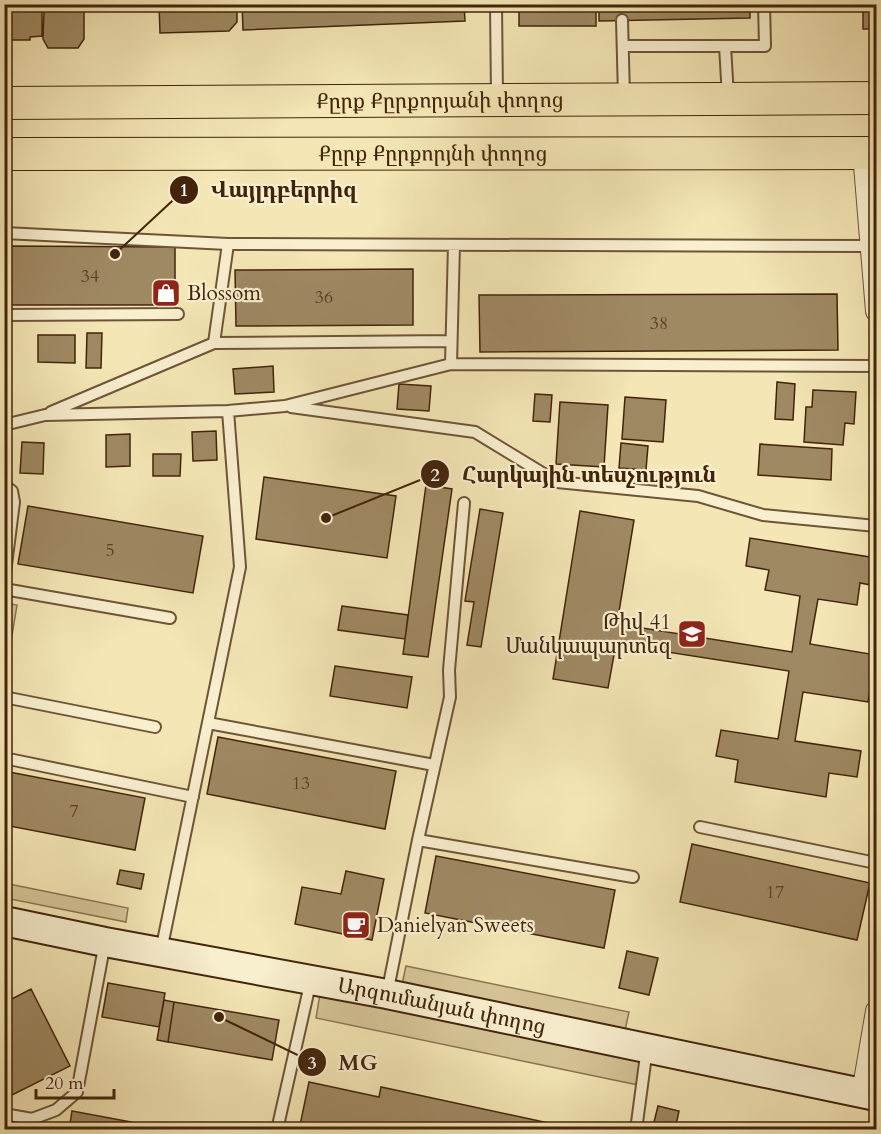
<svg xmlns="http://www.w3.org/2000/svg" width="881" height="1134" viewBox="0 0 881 1134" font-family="Cardo,'Noto Serif Armenian',serif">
<rect width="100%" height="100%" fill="#f4e6b5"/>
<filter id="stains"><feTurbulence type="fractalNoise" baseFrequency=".00333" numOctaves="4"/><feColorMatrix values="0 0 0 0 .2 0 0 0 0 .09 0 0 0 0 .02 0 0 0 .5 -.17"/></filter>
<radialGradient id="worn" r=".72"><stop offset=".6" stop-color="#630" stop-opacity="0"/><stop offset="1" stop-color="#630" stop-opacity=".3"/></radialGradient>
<!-- green -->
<path fill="#d6c598" stroke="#8c7452" stroke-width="1.5" d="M5,603L17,605L5,678L4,603Z
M4,883L128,908L126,922L5,898Z
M406,966L629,1012L624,1035L401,989Z
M320,994L647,1062L643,1086L316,1018Z"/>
<!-- building -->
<path fill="#9f8963" stroke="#43240b" stroke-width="1.5" d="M4,4H42V36L30,37V40H4Z
M159,4H237V22L229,31L160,33Z
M242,4H464L465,21L243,30Z
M519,4H596V26H519Z
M599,4H750V18L599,21Z
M863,4H876V29H863Z
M44,11H84V39L78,48H48L43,39Z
M4,246L175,247V305H4Z
M413,269V325L236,326L235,270Z
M837,294L838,350L480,352L479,295Z
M87,333H102L101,368H86Z
M38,335H75V363L38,362Z
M273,366L274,392L235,394L233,369Z
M777,382L795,384L793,420L775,419Z
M399,384L431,386L429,411L397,409Z
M813,390L856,392L854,424L845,423L843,445L804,442L806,407H812Z
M535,394L552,395L550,422L533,421Z
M625,397L666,400L663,442L622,439Z
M560,402L608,405L604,467L556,464Z
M216,431L217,460L193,461L192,432Z
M130,434V466L106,467V435Z
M22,442L44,443L43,474L20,473Z
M621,443L648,446L646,470L619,468Z
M760,444L832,449L831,480L758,475Z
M153,454H181L180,476H153Z
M264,477L396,496L387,558L256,539Z
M426,485L452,489L428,657L403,654Z
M28,506L203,536L193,593L18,564Z
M480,509L503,513L481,647L467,645L474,602L465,601Z
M580,511L634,520L617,624L792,652L800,596L765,590L769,570L746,566L750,538L876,558V586L860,583L857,605L818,599L810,644L876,655L868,702L803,692L795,741L861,751L857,777L829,773L826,797L735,782L738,760L716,756L721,730L778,739L789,671L616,644L608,688L553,679Z
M342,606L408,615L405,639L338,630Z
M335,666L412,677L407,708L330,696Z
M218,737L396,771L385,829L207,794Z
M4,771L145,798L135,850L4,825Z
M692,844L870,883L857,940L680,902Z
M436,856L615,890L604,948L425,913Z
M120,870L144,874L141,889L117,884Z
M346,871L384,879L372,940L295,924L302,887L341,894Z
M627,951L658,958L649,995L619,988Z
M108,983L165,993L159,1027L102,1017Z
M31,989L70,1066L4,1099V1003Z
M164,1000L174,1002L168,1042L157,1040Z
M174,1002L279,1020L272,1060L168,1042Z
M309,1082L379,1097L381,1087L581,1130H299Z
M658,1106L679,1111L675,1130H652Z
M72,1111L174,1130H69Z"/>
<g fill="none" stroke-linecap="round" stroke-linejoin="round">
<!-- lane casing -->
<g stroke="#6f5436" stroke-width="14">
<path id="lane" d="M496,4L497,96
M622,20L624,96
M623,46H765L764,4
M725,46L728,97
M4,233L228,244L871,246
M4,315L178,314
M214,343L228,244
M451,364L454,245
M291,407L475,432L557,482L698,496L763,515L876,526
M51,412L214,343L451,341
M4,425L45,415L228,411L285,406L451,364L876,366
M4,485L12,491L14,502L4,581
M4,589L170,618
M4,697L155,727
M208,723L434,765
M4,758L193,797
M700,827L876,863
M418,840L633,877
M161,951L240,567L228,411
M387,994L418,840L450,697L449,670L464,503
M4,1114L32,1119L56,1110L77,1092L105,942
M277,1130L311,980
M636,1130L647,1048"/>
</g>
<!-- street casing -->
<g stroke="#6f5436" stroke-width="22">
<path id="street" d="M863,153L876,311
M862,1093L876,1011"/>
</g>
<!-- secondary casing -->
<g stroke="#43240b" stroke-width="32">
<g id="secondary">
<path id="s1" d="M4,921L105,942L387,994L876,1096"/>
</g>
</g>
<!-- primary casing -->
<g stroke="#43240b" stroke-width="34">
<g id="primary">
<path id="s2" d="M4,103L876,98"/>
<path id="s3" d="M4,154L876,153"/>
</g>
</g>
<!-- lane -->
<use href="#lane" stroke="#f8efcf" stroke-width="10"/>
<!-- street -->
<use href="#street" stroke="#f8efcf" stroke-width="20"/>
<!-- secondary -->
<use href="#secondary" stroke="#f8efcf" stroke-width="28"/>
<!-- primary -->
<use href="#primary" stroke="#f4e6b5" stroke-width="32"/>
</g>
<!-- icons -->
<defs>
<g id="shop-square" transform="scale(1.5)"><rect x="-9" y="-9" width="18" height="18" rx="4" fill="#8f2418" stroke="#f8efcf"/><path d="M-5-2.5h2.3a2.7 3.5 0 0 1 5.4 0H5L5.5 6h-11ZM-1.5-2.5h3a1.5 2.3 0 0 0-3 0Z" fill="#fff"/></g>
<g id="school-square" transform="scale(1.5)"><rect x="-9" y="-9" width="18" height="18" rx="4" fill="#8f2418" stroke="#f8efcf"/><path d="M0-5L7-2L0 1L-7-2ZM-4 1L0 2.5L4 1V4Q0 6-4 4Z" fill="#fff"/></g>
<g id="cafe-square" transform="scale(1.5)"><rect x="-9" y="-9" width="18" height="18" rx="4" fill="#8f2418" stroke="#f8efcf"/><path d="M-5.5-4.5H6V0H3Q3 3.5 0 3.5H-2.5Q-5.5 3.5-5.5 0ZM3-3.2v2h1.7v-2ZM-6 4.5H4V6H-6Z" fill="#fff"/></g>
</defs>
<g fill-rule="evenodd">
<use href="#shop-square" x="166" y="293"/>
<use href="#school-square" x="692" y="634"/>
<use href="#cafe-square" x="356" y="925"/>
</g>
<g text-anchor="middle" stroke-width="4.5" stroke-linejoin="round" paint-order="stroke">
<!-- number labels -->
<g font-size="18" fill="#5a3d21">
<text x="90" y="282">34</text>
<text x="324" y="303">36</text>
<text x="659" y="329">38</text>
<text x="110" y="556">5</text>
<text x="301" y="789">13</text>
<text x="74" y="817">7</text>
<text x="775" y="898">17</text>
</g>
<!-- street labels -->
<g font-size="21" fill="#43240b" stroke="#f8efcf">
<text dy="7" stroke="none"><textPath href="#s2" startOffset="436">Քըրք Քըրքորյանի փողոց</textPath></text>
<text dy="7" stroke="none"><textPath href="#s3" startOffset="429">Քըրք Քըրքորյնի փողոց</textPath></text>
<text dy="7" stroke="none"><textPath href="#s1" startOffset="446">Արզումանյան փողոց</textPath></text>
</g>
<!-- poi labels -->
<g font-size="21" fill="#43240b" stroke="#f8efcf" text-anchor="start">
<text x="187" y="300">Blossom</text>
<text x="671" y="629" text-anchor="end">Թիվ 41<tspan x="671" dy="24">Մանկապարտեզ</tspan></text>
<text x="377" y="932">Danielyan Sweets</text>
</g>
</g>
<!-- callouts -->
<path fill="none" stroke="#43240b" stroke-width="2" d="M115 254L184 190M326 518L435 474M219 1017L312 1062"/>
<g fill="#43240b" stroke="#f8efcf" stroke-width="2">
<circle cx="115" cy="254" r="6"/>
<circle cx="326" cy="518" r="6"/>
<circle cx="219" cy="1017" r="6"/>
<circle cx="184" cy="190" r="15"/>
<circle cx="435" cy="474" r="15"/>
<circle cx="312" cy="1062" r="15"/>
</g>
<g font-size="18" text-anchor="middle" font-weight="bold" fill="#fff">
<text x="184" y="196">1</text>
<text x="435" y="481">2</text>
<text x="312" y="1069">3</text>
</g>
<g font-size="22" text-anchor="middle" font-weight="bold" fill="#43240b" stroke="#f8efcf" stroke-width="4.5" stroke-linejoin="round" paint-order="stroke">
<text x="284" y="197">Վայլդբերրիզ</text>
<text x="589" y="482">Հարկային տեսչություն</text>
<text x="358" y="1070">MG</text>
</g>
<!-- margin -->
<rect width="881" height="1134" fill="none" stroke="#f4e6b5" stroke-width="24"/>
<rect x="6" y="6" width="869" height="1122" fill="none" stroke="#43240b" stroke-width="3"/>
<rect x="12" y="12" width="857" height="1110" fill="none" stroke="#43240b" stroke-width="1.5"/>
<!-- scale -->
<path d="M36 1089v9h78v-9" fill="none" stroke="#43240b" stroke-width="3"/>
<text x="45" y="1089" font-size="18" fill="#43240b" stroke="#f8efcf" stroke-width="4.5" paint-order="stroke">20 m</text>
<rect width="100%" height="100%" filter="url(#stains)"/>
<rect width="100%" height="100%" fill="url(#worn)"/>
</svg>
